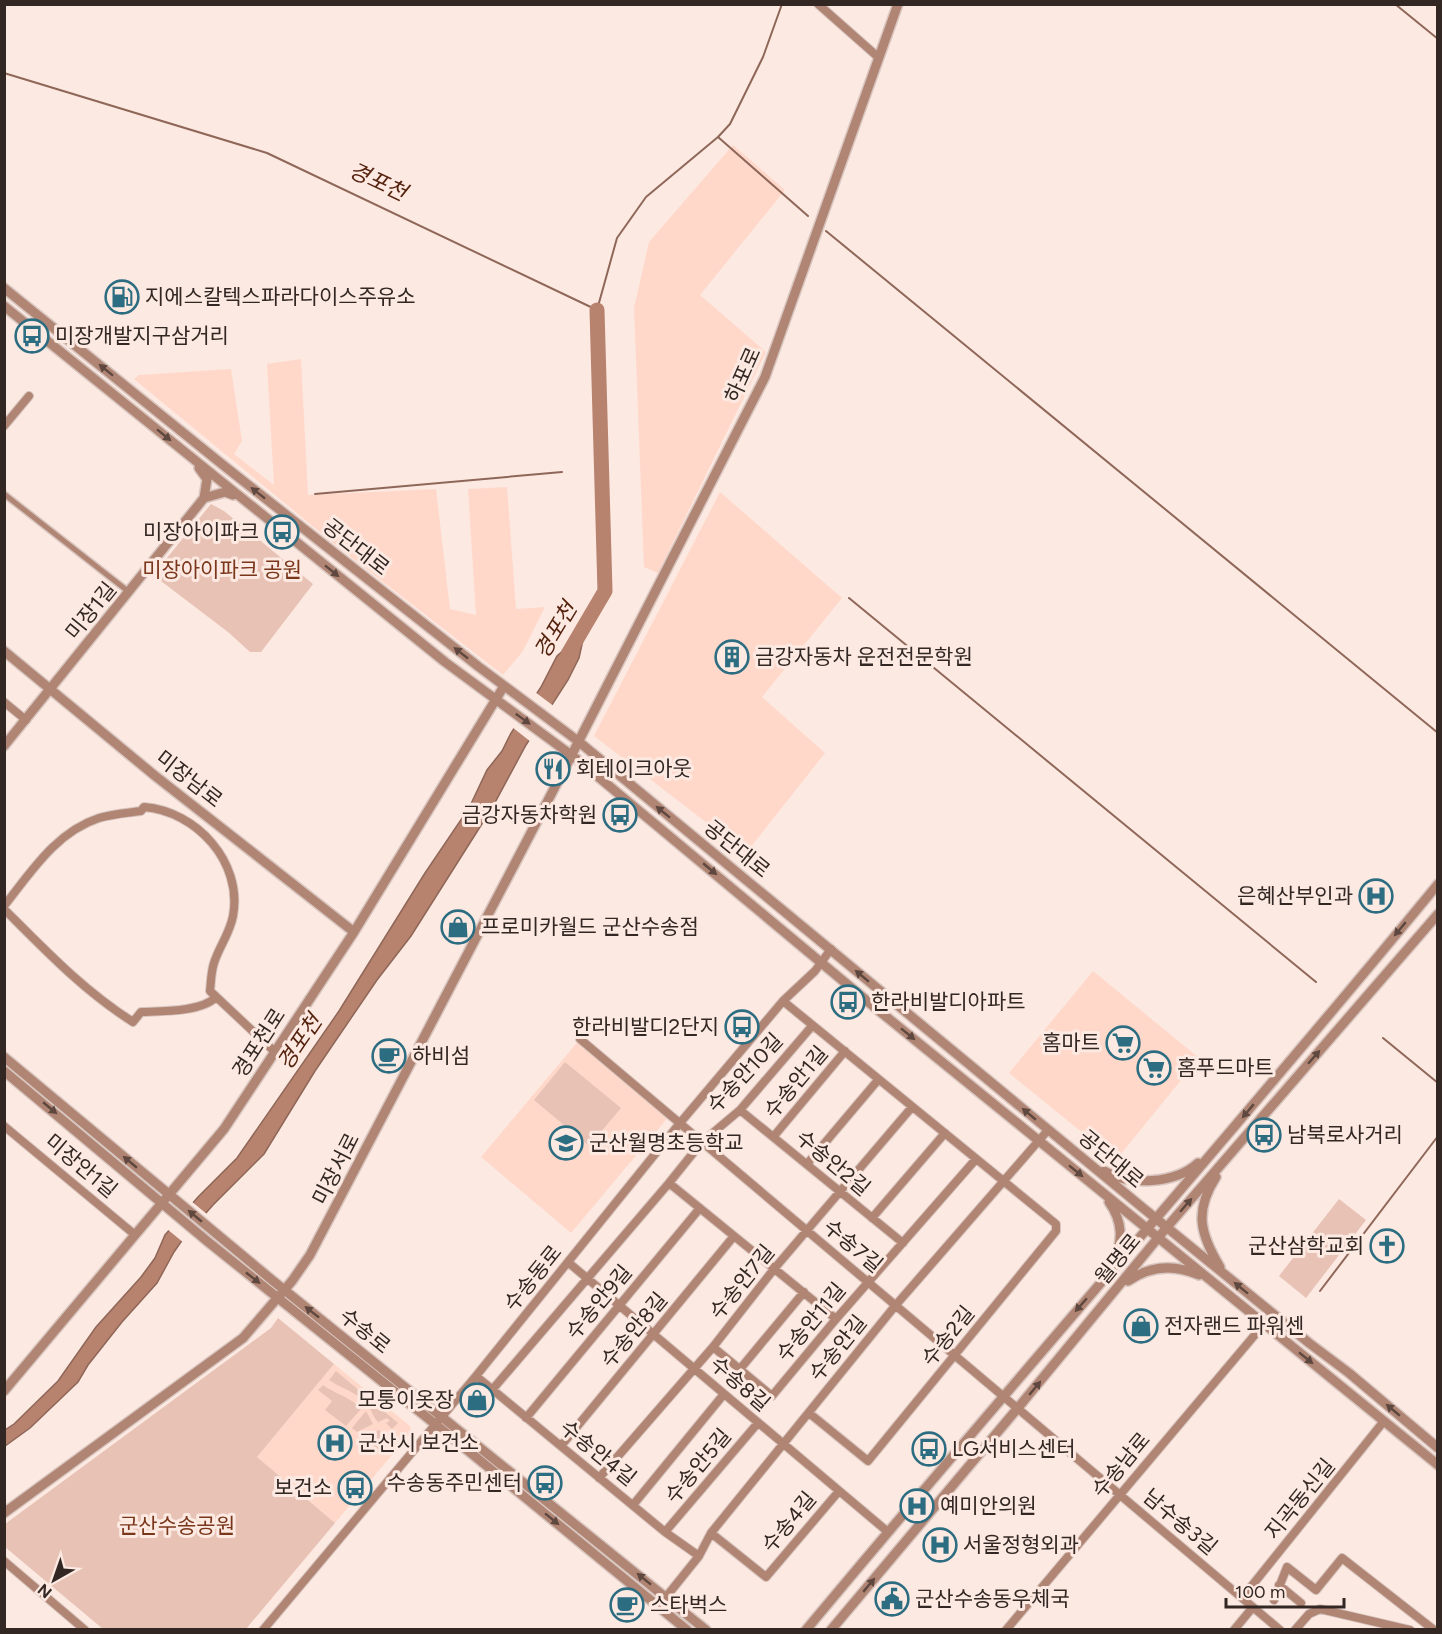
<svg xmlns="http://www.w3.org/2000/svg" width="1442" height="1634" viewBox="0 0 1442 1634" font-family="Figtree,'Noto Sans KR',sans-serif">
<rect width="100%" height="100%" fill="#fce9e2"/>
<!-- built -->
<path fill="#ffd8ca" d="M733,145L785,190L700,295L766,352L658,573L644,567L634,308L649,242Z
M301,359L308,495L436,489L450,609L476,615L468,489L507,487L516,609L545,607L523,651L503,675L338,547L134,379L139,375L231,369L242,441L234,454L274,485L267,364Z
M720,492L842,598L762,697L825,753L746,853L594,736Z
M1093,971L1199,1058L1116,1160L1009,1073Z
M580,1039L670,1115L571,1233L481,1157Z
M334,1364L410,1426L411,1432L335,1523L257,1457Z"/>
<!-- green -->
<path fill="#e7c2b5" d="M211,504L224,511L313,584L261,652H250L228,632L153,575Z
M565,1062L621,1108L589,1146L534,1100Z
M1339,1199L1366,1220L1306,1298L1279,1276Z
M278,1318L334,1364L257,1457L335,1523L246,1629H103L5,1547V1524L271,1328Z
M336,1371L398,1423L392,1429L386,1423L390,1421L387,1418L378,1422C372,1416 371,1407 364,1401C354,1391 340,1388 329,1380Z
M323,1385C335,1394 353,1398 361,1409L346,1426L325,1410L332,1401L318,1390Z
M366,1411L373,1424L357,1432L352,1428Z
M379,1430L390,1440L380,1451L364,1438Z"/>
<!-- water -->
<path fill="#b7826e" stroke="#8f6758" stroke-width="1.5" d="M585,631L579,658L568,680L526,745L492,808L411,936L377,980L315,1071L264,1154L213,1205L183,1239L174,1252L157,1283L122,1322L88,1365L78,1382L30,1428L5,1446V1430L14,1424L58,1381L96,1327L141,1277L155,1258L165,1235L198,1197L237,1158L339,1011L425,873L469,808L487,770L502,751L511,733L541,687L557,656Z"/>
<!-- pier -->
<path fill="#fce9e2" d="M535,692L555,707L531,742L512,727Z
M191,1201L208,1215L184,1243L167,1229Z"/>
<g fill="none" stroke-linecap="round" stroke-linejoin="round">
<!-- stream -->
<path stroke="#8f6758" stroke-width="2" d="M1395,4L1438,39
M4,73L267,153L597,310L617,238L646,197L718,137L730,124L763,57L782,4
M718,137L808,216
M826,231L1438,733
M315,494L562,472
M849,598L1316,982
M1383,1038L1438,1083
M1320,1291L1438,1136"/>
<!-- river -->
<path stroke="#b7826e" stroke-width="15" d="M568,654L605,591L597,310"/>
<!-- pedestrian casing -->
<g stroke="#d8c6c0" stroke-width="8">
<path id="pedestrian" d="M4,494L129,592"/>
</g>
<!-- minor casing -->
<g stroke="#d8c6c0" stroke-width="10">
<path id="minor" d="M818,4L878,57
M4,426L29,396
M4,702L26,720
M4,906C31,872 56,832 99,818C112,814 127,813 141,811L144,807C196,811 243,862 233,916C230,933 219,947 214,963C211,972 211,982 210,991L275,1052
M4,909C45,950 84,991 133,1022L141,1012C161,1011 202,1012 216,997
M783,1001L1056,1224V1231L868,1461L809,1413
M580,1039L1280,1630
M740,1110L903,1243
M4,1126L134,1234
M774,1136L845,1051
M807,1164L878,1080
M669,1183L836,1319
M872,1218L945,1133
M569,1263L888,1532
M713,1347L772,1396L836,1319L976,1159
M740,1369L804,1292
M476,1376L665,1532L699,1556
M492,1390L669,1183L702,1142L740,1110L812,1026
M526,1418L700,1208
M561,1446L734,1236
M599,1478L713,1347L774,1269L912,1107
M633,1505L724,1394
M665,1532L757,1424
M711,1533L766,1577L839,1491
M4,1561L85,1630
M1279,1585L1301,1603
M666,1597L699,1556L711,1533L895,1306L1048,1130
M1242,1598L1384,1421
M1274,1600L1287,1567L1316,1590L1342,1558L1434,1630
M263,1630L476,1376L680,1123L783,1001L815,971L831,949
M1006,1630L1264,1324
M1234,1630L1253,1607
M1295,1630L1309,1614L1320,1609L1410,1630"/>
</g>
<!-- tertiary casing -->
<g stroke="#d8c6c0" stroke-width="12">
<path id="tertiary" d="M4,288L223,465L479,667L578,741L1143,1208L1309,1343L1349,1373L1438,1448
M4,306L445,662L578,760L878,1010L1438,1465
M204,498L225,492L233,495
M4,651L154,775L354,932
M4,746L204,498L207,479L199,468
M4,1057L272,1280L706,1630
M4,1071L207,1241L455,1440L687,1630
M1104,1171C1130,1186 1175,1184 1198,1163
M1216,1177C1194,1211 1200,1234 1220,1267
M1109,1202C1123,1222 1123,1240 1114,1262
M1128,1281C1151,1265 1174,1264 1199,1275
M4,1391L224,1129L354,932L504,686
M4,1513L243,1338L292,1281L310,1255L567,764L765,377L898,4
M806,1630C1014,1380 1231,1136 1438,884
M831,1630L1017,1409L1167,1227L1438,914"/>
</g>
<!-- pedestrian -->
<use href="#pedestrian" stroke="#b18574" stroke-width="5"/>
<!-- minor -->
<use href="#minor" stroke="#b18574" stroke-width="8"/>
<!-- tertiary -->
<use href="#tertiary" stroke="#b18574" stroke-width="9"/>
</g>
<!-- one-way arrows -->
<defs><path id="oneway-solid" d="M-6-.8H1V-3.2L6.5 0L1 3.2V.8H-6Z" transform="scale(1.5)"/></defs>
<g fill="#5e483f">
<use href="#oneway-solid" transform="translate(106 370) rotate(-141)"/>
<use href="#oneway-solid" transform="translate(164 435) rotate(39)"/>
<use href="#oneway-solid" transform="translate(258 493) rotate(-142)"/>
<use href="#oneway-solid" transform="translate(332 571) rotate(39)"/>
<use href="#oneway-solid" transform="translate(461 653) rotate(-142)"/>
<use href="#oneway-solid" transform="translate(523 719) rotate(36)"/>
<use href="#oneway-solid" transform="translate(663 812) rotate(-141)"/>
<use href="#oneway-solid" transform="translate(710 869) rotate(40)"/>
<use href="#oneway-solid" transform="translate(1400 929) rotate(130)"/>
<use href="#oneway-solid" transform="translate(862 976) rotate(-140)"/>
<use href="#oneway-solid" transform="translate(908 1034) rotate(39)"/>
<use href="#oneway-solid" transform="translate(1314 1057) rotate(-49)"/>
<use href="#oneway-solid" transform="translate(50 1108) rotate(40)"/>
<use href="#oneway-solid" transform="translate(1248 1111) rotate(130)"/>
<use href="#oneway-solid" transform="translate(1029 1114) rotate(-140)"/>
<use href="#oneway-solid" transform="translate(130 1162) rotate(-140)"/>
<use href="#oneway-solid" transform="translate(1076 1171) rotate(39)"/>
<use href="#oneway-solid" transform="translate(1186 1205) rotate(-49)"/>
<use href="#oneway-solid" transform="translate(195 1216) rotate(-140)"/>
<use href="#oneway-solid" transform="translate(253 1278) rotate(38)"/>
<use href="#oneway-solid" transform="translate(1241 1288) rotate(-141)"/>
<use href="#oneway-solid" transform="translate(1081 1305) rotate(131)"/>
<use href="#oneway-solid" transform="translate(312 1312) rotate(-142)"/>
<use href="#oneway-solid" transform="translate(1306 1358) rotate(39)"/>
<use href="#oneway-solid" transform="translate(1035 1388) rotate(-50)"/>
<use href="#oneway-solid" transform="translate(1393 1410) rotate(-140)"/>
<use href="#oneway-solid" transform="translate(552 1519) rotate(39)"/>
<use href="#oneway-solid" transform="translate(644 1579) rotate(-141)"/>
<use href="#oneway-solid" transform="translate(869 1585) rotate(-50)"/>
</g>
<!-- icons -->
<defs>
<g id="fuel-ring" transform="scale(1.725)"><circle r="9.5" fill="#fce9e2" stroke="#2d6d81" stroke-width="1.5"/><path d="M-5.5-6h7V0h2V4h1.3V-2.5L3-4.5l.8-.8L6-3V5H2.5V1h-1V6h-7ZM-4.2-4.7v3.2H.2V-4.7Z" fill="#2d6d81"/></g>
<g id="bus-ring" transform="scale(1.725)"><circle r="9.5" fill="#fce9e2" stroke="#2d6d81" stroke-width="1.5"/><path d="M-5-6H5V4H4V6H2V4H-2V6H-4V4H-5ZM-3.5-4V0h7V-4ZM-3.5 1.2v1.5H-2V1.2ZM2 1.2v1.5H3.5V1.2Z" fill="#2d6d81"/></g>
<g id="building-ring" transform="scale(1.725)"><circle r="9.5" fill="#fce9e2" stroke="#2d6d81" stroke-width="1.5"/><path d="M-4-6H4V6H1V3H-1V6H-4ZM-2.5-4.3h1.7v1.8h-1.7ZM.8-4.3h1.7v1.8H.8ZM-2.5-1h1.7V.8h-1.7ZM.8-1h1.7V.8H.8Z" fill="#2d6d81"/></g>
<g id="restaurant-ring" transform="scale(1.725)"><circle r="9.5" fill="#fce9e2" stroke="#2d6d81" stroke-width="1.5"/><path d="M-5-6h1v4h1v-4h1v4h1v-4h1v5L-1.5 .5V6h-2V.5L-5-1ZM5-6V6H3V1.5H1.5Q1.5-4 5-6Z" fill="#2d6d81"/></g>
<g id="hospital-ring" transform="scale(1.725)"><circle r="9.5" fill="#fce9e2" stroke="#2d6d81" stroke-width="1.5"/><path d="M-5-5h3v3.5h4V-5h3V5h-3V1.5h-4V5h-3Z" fill="#2d6d81"/></g>
<g id="shop-ring" transform="scale(1.725)"><circle r="9.5" fill="#fce9e2" stroke="#2d6d81" stroke-width="1.5"/><path d="M-5-2.5h2.3a2.7 3.5 0 0 1 5.4 0H5L5.5 6h-11ZM-1.5-2.5h3a1.5 2.3 0 0 0-3 0Z" fill="#2d6d81"/></g>
<g id="supermarket-ring" transform="scale(1.725)"><circle r="9.5" fill="#fce9e2" stroke="#2d6d81" stroke-width="1.5"/><path d="M-6-5.5h2.5l.6 2H6L4.5 2H-2.5L-4.4-4H-6ZM-1.5 3.2a1.3 1.3 0 1 0 .1 0ZM3 3.2a1.3 1.3 0 1 0 .1 0Z" fill="#2d6d81"/></g>
<g id="cafe-ring" transform="scale(1.725)"><circle r="9.5" fill="#fce9e2" stroke="#2d6d81" stroke-width="1.5"/><path d="M-5.5-4.5H6V0H3Q3 3.5 0 3.5H-2.5Q-5.5 3.5-5.5 0ZM3-3.2v2h1.7v-2ZM-6 4.5H4V6H-6Z" fill="#2d6d81"/></g>
<g id="school-ring" transform="scale(1.725)"><circle r="9.5" fill="#fce9e2" stroke="#2d6d81" stroke-width="1.5"/><path d="M0-5L7-2L0 1L-7-2ZM-4 1L0 2.5L4 1V4Q0 6-4 4Z" fill="#2d6d81"/></g>
<g id="church-ring" transform="scale(1.725)"><circle r="9.5" fill="#fce9e2" stroke="#2d6d81" stroke-width="1.5"/><path d="M-1.2-6h2.4v3.5h3.3v2.4h-3.3V6h-2.4V-.1h-3.3v-2.4h3.3Z" fill="#2d6d81"/></g>
<g id="civic-ring" transform="scale(1.725)"><circle r="9.5" fill="#fce9e2" stroke="#2d6d81" stroke-width="1.5"/><path d="M-.6-6.5H3V-4.5H.6V-3L4-1V1h2V6H-6V1h2V-1L-.6-3ZM-1.2 2.5V6h2.4V2.5Z" fill="#2d6d81"/></g>
</defs>
<g fill-rule="evenodd">
<use href="#fuel-ring" x="122" y="297"/>
<use href="#bus-ring" x="32" y="336"/>
<use href="#bus-ring" x="282" y="532"/>
<use href="#building-ring" x="732" y="657"/>
<use href="#restaurant-ring" x="553" y="769"/>
<use href="#bus-ring" x="620" y="815"/>
<use href="#hospital-ring" x="1376" y="896"/>
<use href="#shop-ring" x="458" y="927"/>
<use href="#bus-ring" x="848" y="1002"/>
<use href="#bus-ring" x="742" y="1027"/>
<use href="#supermarket-ring" x="1123" y="1043"/>
<use href="#cafe-ring" x="389" y="1056"/>
<use href="#supermarket-ring" x="1154" y="1068"/>
<use href="#bus-ring" x="1264" y="1135"/>
<use href="#school-ring" x="566" y="1143"/>
<use href="#church-ring" x="1387" y="1246"/>
<use href="#shop-ring" x="1141" y="1326"/>
<use href="#shop-ring" x="477" y="1400"/>
<use href="#hospital-ring" x="335" y="1443"/>
<use href="#bus-ring" x="929" y="1449"/>
<use href="#bus-ring" x="545" y="1483"/>
<use href="#bus-ring" x="355" y="1488"/>
<use href="#hospital-ring" x="917" y="1506"/>
<use href="#hospital-ring" x="940" y="1545"/>
<use href="#civic-ring" x="892" y="1599"/>
<use href="#cafe-ring" x="627" y="1605"/>
</g>
<g text-anchor="middle" stroke-width="6" stroke-linejoin="round" paint-order="stroke">
<!-- poi labels -->
<g font-size="21" fill="#322723" stroke="#fce9e2" text-anchor="start">
<text x="145" y="304">지에스칼텍스파라다이스주유소</text>
<text x="55" y="343">미장개발지구삼거리</text>
<text x="259" y="539" text-anchor="end">미장아이파크</text>
<text x="755" y="664">금강자동차 운전전문학원</text>
<text x="576" y="776">회테이크아웃</text>
<text x="597" y="822" text-anchor="end">금강자동차학원</text>
<text x="1353" y="903" text-anchor="end">은혜산부인과</text>
<text x="481" y="934">프로미카월드 군산수송점</text>
<text x="871" y="1009">한라비발디아파트</text>
<text x="719" y="1034" text-anchor="end">한라비발디2단지</text>
<text x="1100" y="1050" text-anchor="end">홈마트</text>
<text x="412" y="1063">하비섬</text>
<text x="1177" y="1075">홈푸드마트</text>
<text x="1287" y="1142">남북로사거리</text>
<text x="589" y="1150">군산월명초등학교</text>
<text x="1364" y="1253" text-anchor="end">군산삼학교회</text>
<text x="1164" y="1333">전자랜드 파워센</text>
<text x="454" y="1407" text-anchor="end">모퉁이옷장</text>
<text x="358" y="1450">군산시 보건소</text>
<text x="952" y="1456">LG서비스센터</text>
<text x="522" y="1490" text-anchor="end">수송동주민센터</text>
<text x="332" y="1495" text-anchor="end">보건소</text>
<text x="940" y="1513">예미안의원</text>
<text x="963" y="1552">서울정형외과</text>
<text x="915" y="1606">군산수송동우체국</text>
<text x="650" y="1612">스타벅스</text>
</g>
<!-- street labels -->
<g font-size="21" fill="#322723" stroke="#fce9e2">
<text transform="translate(743 375) rotate(-66)" y="7">하포로</text>
<text transform="translate(356 547) rotate(38)" y="7">공단대로</text>
<text transform="translate(91 611) rotate(-51)" y="7">미장1길</text>
<text transform="translate(189 779) rotate(38)" y="7">미장남로</text>
<text transform="translate(737 849) rotate(39)" y="7">공단대로</text>
<text transform="translate(259 1043) rotate(-57)" y="7">경포천로</text>
<text transform="translate(745 1073) rotate(-47)" y="7">수송안10길</text>
<text transform="translate(796 1082) rotate(-50)" y="7">수송안1길</text>
<text transform="translate(1111 1159) rotate(40)" y="7">공단대로</text>
<text transform="translate(833 1163) rotate(40)" y="7">수송안2길</text>
<text transform="translate(81 1166) rotate(40)" y="7">미장안1길</text>
<text transform="translate(336 1169) rotate(-63)" y="7">미장서로</text>
<text transform="translate(853 1246) rotate(40)" y="7">수송7길</text>
<text transform="translate(1118 1259) rotate(-51)" y="7">월명로</text>
<text transform="translate(533 1278) rotate(-51)" y="7">수송동로</text>
<text transform="translate(742 1282) rotate(-51)" y="7">수송안7길</text>
<text transform="translate(599 1302) rotate(-50)" y="7">수송안9길</text>
<text transform="translate(811 1322) rotate(-50)" y="7">수송안11길</text>
<text transform="translate(634 1330) rotate(-50)" y="7">수송안8길</text>
<text transform="translate(365 1331) rotate(39)" y="7">수송로</text>
<text transform="translate(948 1336) rotate(-51)" y="7">수송2길</text>
<text transform="translate(838 1348) rotate(-51)" y="7">수송안길</text>
<text transform="translate(740 1384) rotate(41)" y="7">수송8길</text>
<text transform="translate(598 1453) rotate(39)" y="7">수송안4길</text>
<text transform="translate(1121 1465) rotate(-50)" y="7">수송남로</text>
<text transform="translate(698 1466) rotate(-50)" y="7">수송안5길</text>
<text transform="translate(1300 1499) rotate(-51)" y="7">지곡동신길</text>
<text transform="translate(789 1522) rotate(-50)" y="7">수송4길</text>
<text transform="translate(1180 1522) rotate(40)" y="7">남수송3길</text>
</g>
<!-- park labels -->
<g font-size="21" fill="#79361a" stroke="#fce9e2">
<text x="222" y="577">미장아이파크 공원</text>
<text x="177" y="1533">군산수송공원</text>
</g>
<!-- water labels -->
<g font-size="22" font-style="italic" fill="#55220d" stroke="#fce9e2">
<text transform="translate(378 181) rotate(25)" y="8">경포천</text>
<text transform="translate(555 630) rotate(-59)" y="8">경포천</text>
<text transform="translate(299 1042) rotate(-56)" y="8">경포천</text>
</g>
</g>
<!-- border -->
<rect width="1442" height="1634" fill="none" stroke="#322723" stroke-width="12"/>
<!-- north arrow -->
<g transform="translate(54 1580) rotate(220)" stroke="#fce9e2" stroke-width="4.5" paint-order="stroke">
<path d="M0-4.5L10 22L0 15L-10 22Z" fill="#322723"/>
<text y="-9" font-size="16" font-weight="bold" text-anchor="middle" fill="#322723">N</text>
</g>
<!-- scale -->
<path d="M1226 1598v9h118v-9" fill="none" stroke="#322723" stroke-width="3"/>
<text x="1235" y="1598" font-size="18" fill="#322723" stroke="#fce9e2" stroke-width="4.5" paint-order="stroke">100 m</text>
</svg>
